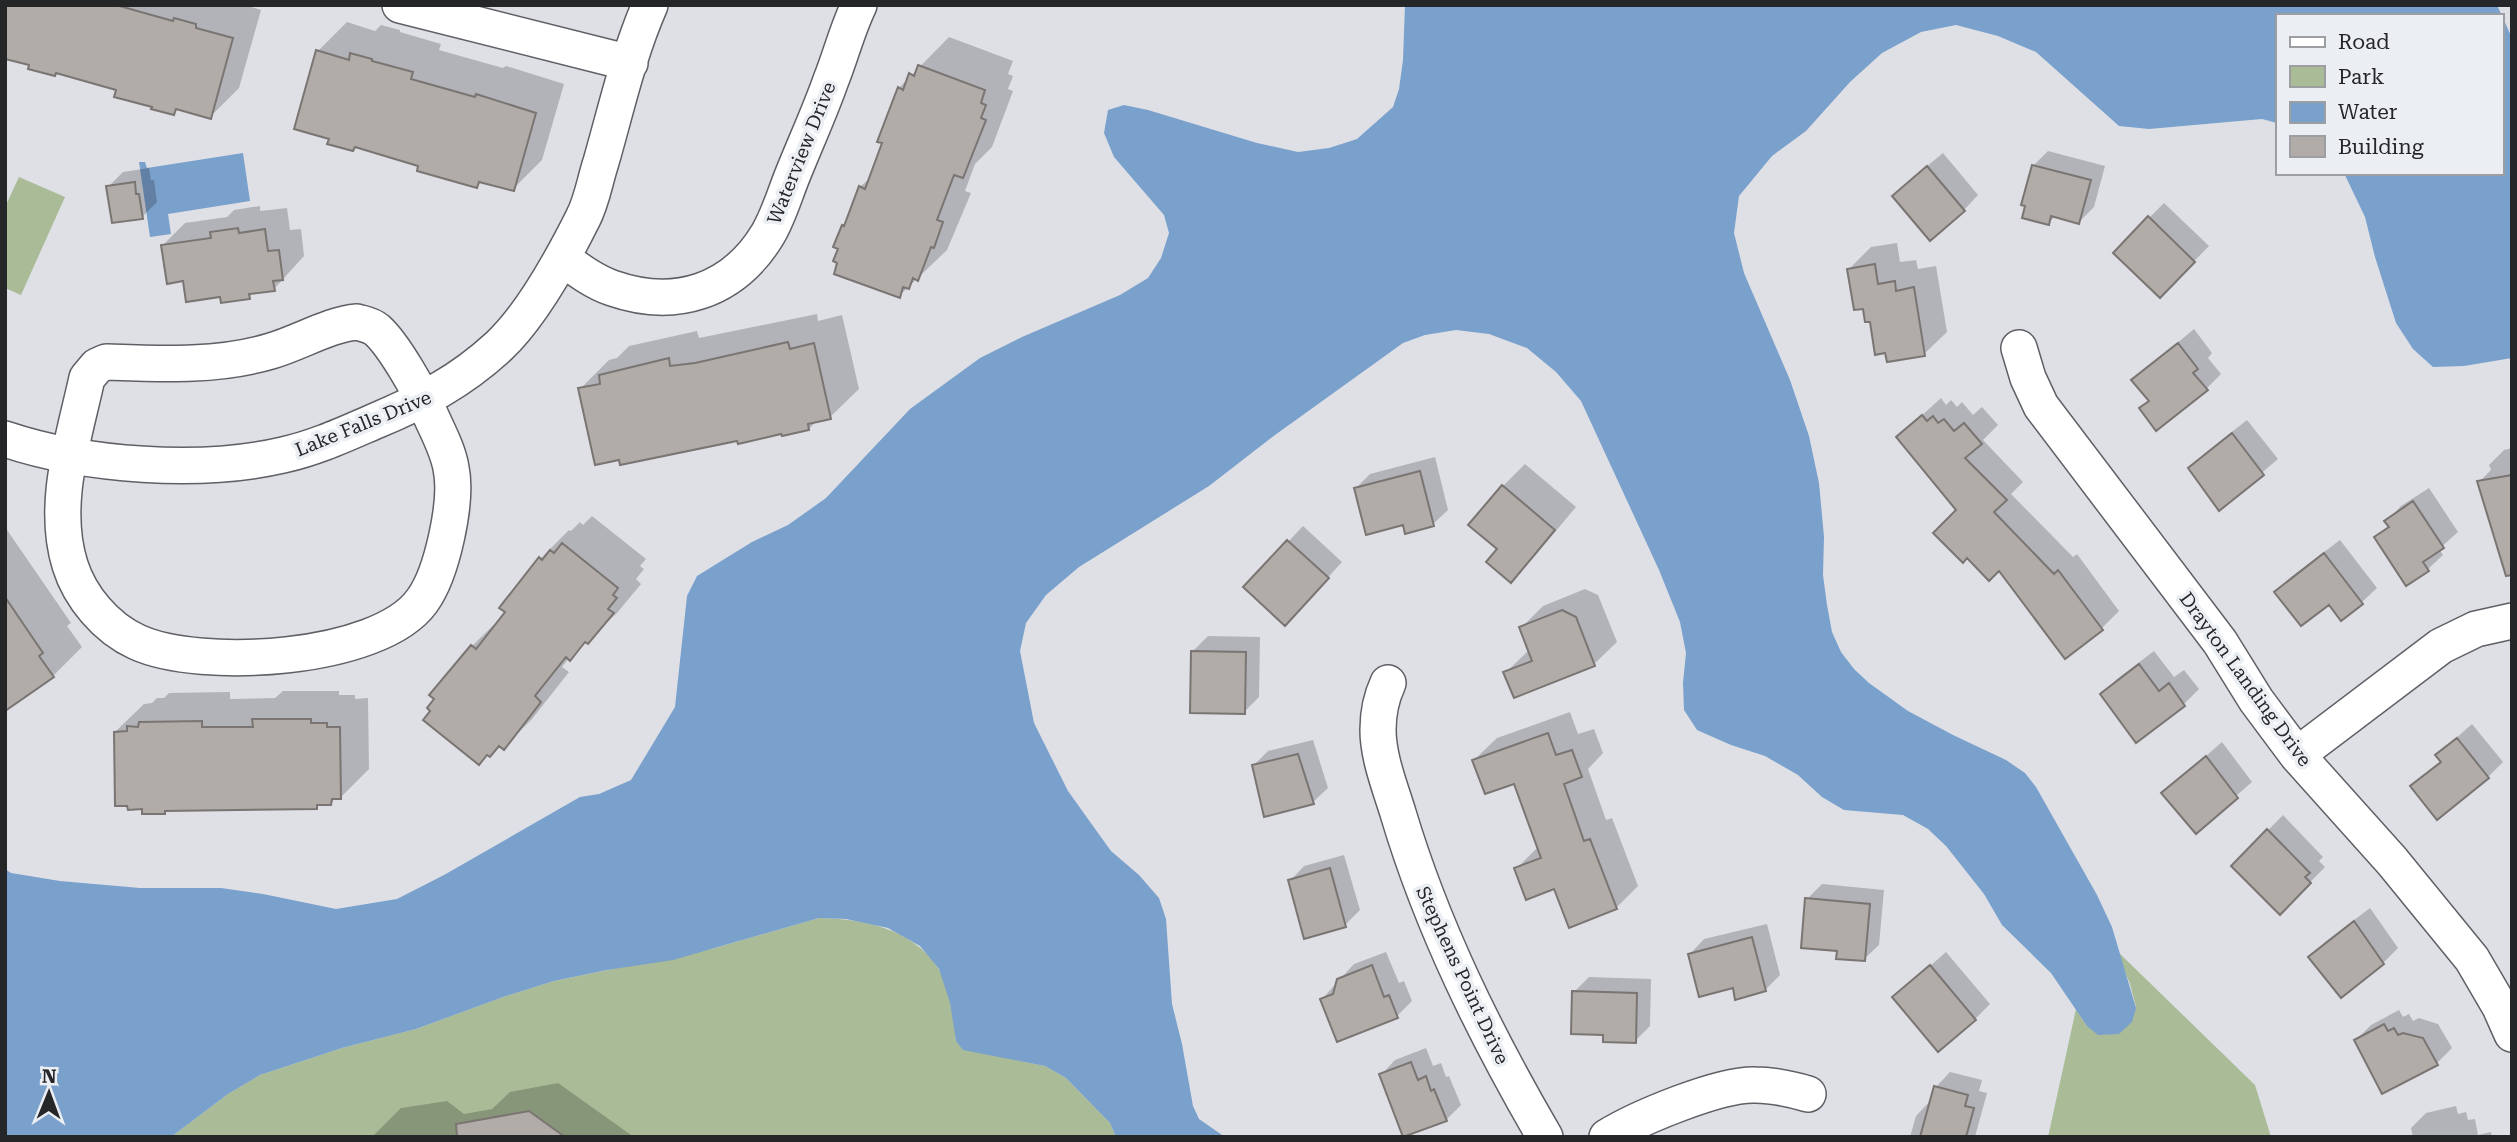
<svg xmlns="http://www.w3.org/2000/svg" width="2517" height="1142" viewBox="0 0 2517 1142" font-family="'Roboto Serif',serif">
<rect width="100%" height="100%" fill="#dee0e6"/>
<!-- green -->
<path fill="#a9bc97" d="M19,177L65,197L21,295L5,288V207Z
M819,918C863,919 912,928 938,968C949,986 954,1020 956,1041L1016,1060L1045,1066L1066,1078L1110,1123L1116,1137H171L228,1094L260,1075L342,1048L416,1029L506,996L554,981L715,948Z
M2116,950L2255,1085L2271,1137H2048L2076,1009L2087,1026L2136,1007L2130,984Z"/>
<!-- water -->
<path fill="#7aa0cc" d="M1405,5H2497L2512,38V358L2464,366L2433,367L2413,349L2396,323L2375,257L2365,217L2344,173H2501V16H2277V123L2262,119L2149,129L2119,126L2036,52L1998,36L1956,25L1921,32L1882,53L1850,82L1806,131L1772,156L1739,196L1734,233L1744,273L1790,380L1809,436L1819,483L1824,537L1823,575L1827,605L1832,632L1841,652L1854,669L1869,683L1908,711L1953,735L2006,760L2025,773L2036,787L2097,895L2112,927L2136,1008L2132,1022L2119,1034L2098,1035L2087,1026L2051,973L2002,925L1984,894L1946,846L1928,829L1903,815L1844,810L1822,797L1798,775L1765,756L1731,745L1697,730L1684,710L1683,683L1686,653L1680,622L1659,570L1581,401L1556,372L1527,348L1489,334L1456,330L1425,335L1403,343L1275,435L1209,486L1079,567L1046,595L1026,623L1020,651L1034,723L1068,791L1093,826L1111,851L1139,875L1159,898L1166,919L1172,1004L1182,1044L1193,1106L1199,1119L1225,1137H1116L1110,1123L1066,1078L1045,1066L963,1050L956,1041L950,1003L939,969L920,946L888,928L846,919L819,918L673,960L607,970L554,981L506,996L416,1029L342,1048L260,1075L228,1094L171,1137H5V869L11,873L60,881L140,888H221L263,894L336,909L397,899L444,875L580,797L599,794L631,780L675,707L687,596L697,576L752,542L788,525L826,498L910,409L980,358L1022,337L1120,295L1148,278L1161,258L1169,233L1164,215L1114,157L1104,133L1108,110L1124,105L1148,110L1257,143L1298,152L1329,148L1357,139L1393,107L1399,89L1403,60Z
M243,153L250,201L168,214L171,234L150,237L139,162H145L147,168Z"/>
<!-- shadow -->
<path fill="#0003" d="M7,5H245L261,10L239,88L210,117L179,108L173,113L118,89L58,72L55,74L31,64Z
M347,22L375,31L381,25L400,30V32L441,44L439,50L503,68L506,66L564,84L542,160L513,189L482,181L477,186L420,164L357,146L353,150L331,138L318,51Z
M949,37L1013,61L1008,74L1013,76L1008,89L1013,91L992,147L975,164L965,191L971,193L947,250L899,296L840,248L843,226L848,222L860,187L873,175L899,88Z
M2048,151L2105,166L2094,207L2079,222L2056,216L2048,223L2034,165Z
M1943,153L1978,195L1964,210L1909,181Z
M149,168L151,180H154L157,202L142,217L108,187L123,172Z
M2164,203L2209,246L2160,296L2149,218Z
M260,206V211L287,208L290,230L301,229L304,256L274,289L254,292L249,297L222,295L185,279L163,245L185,223L227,217L234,210Z
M1897,243L1900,262L1916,260L1918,269L1936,266L1947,332L1924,354L1871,319L1849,269L1871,247Z
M817,314L818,321L842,315L859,389L830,417L817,420L809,429L739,442V439L580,389L609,360L617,358L629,346L697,331L699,338Z
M2194,329L2212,353L2208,358L2221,374L2207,388L2156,428L2141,409L2150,400L2133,380Z
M1941,398L1946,405L1951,400L1957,407L1962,402L1973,415L1982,407L1998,425L1983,440L2023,482L2011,494L2073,557L2077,554L2119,611L2102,628L1959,510L1898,437Z
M2247,420L2278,459L2219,509L2190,468L2205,453Z
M2512,448V533L2479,482L2491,470L2489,465L2504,450Z
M1435,457L1448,510L1433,524L1404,523L1355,489L1370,474Z
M1525,464L1576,507L1533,558L1511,580L1503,486Z
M2429,488L2458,532L2439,549L2443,555L2428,569L2407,584L2376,538L2389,525L2387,521L2401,506Z
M592,516L646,559L640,566L644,569L636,579L641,584L617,613L569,658L562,667L569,672L532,719L504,747L472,646L507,612L502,607L541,558L569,530L571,531L580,522L583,525Z
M1303,526L1342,562L1299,609L1246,587Z
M5,527L71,623L67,626L82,647L53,676L5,709Z
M2340,540L2377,588L2362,602L2342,619L2329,602L2277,592L2291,577Z
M1585,589L1598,595L1617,642L1594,664L1515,696L1505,673L1529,650L1521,628L1543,606Z
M1208,636L1260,637L1259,697L1244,712L1193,651Z
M2154,651L2174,677L2184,670L2199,689L2184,704L2137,740L2102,694L2117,679Z
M283,691H339V695H355V699L368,698L369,769L341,797H336L331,803H321L316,808L167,810L165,812L115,732L144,704L152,703L157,698H164L169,693L230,692V699L275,698Z
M1570,712L1578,734L1594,729L1603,753L1588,769L1606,820L1612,818L1638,886L1616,908L1555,887L1516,869L1539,846L1515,781L1474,760L1497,738Z
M2472,724L2503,762L2488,777L2413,786L2442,760L2437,755Z
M1313,740L1328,788L1313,802L1253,766L1268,751Z
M2222,742L2252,782L2196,831L2164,793Z
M2283,815L2323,857L2319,861L2325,867L2280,913L2233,866Z
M1344,855L1360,910L1345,925L1290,881L1304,866Z
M1822,884L1884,890L1879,945L1864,959L1839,949L1807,899Z
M2370,908L2398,948L2383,963L2341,996L2310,957L2325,942Z
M1767,924L1780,975L1765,990L1690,954L1704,939Z
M1386,952L1399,983L1404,981L1412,1001L1397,1016L1322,999L1354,964Z
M1946,952L1990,1004L1975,1019L1895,997Z
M1589,977L1651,979L1650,1026L1635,1041L1605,1034L1574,992Z
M2399,1010L2403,1017L2409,1014L2413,1021L2419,1018L2438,1024L2452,1048L2437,1063L2356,1040L2371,1025Z
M1426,1048L1433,1066L1441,1063L1446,1077L1449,1076L1461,1105L1446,1120L1381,1075L1395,1060Z
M1950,1072L1982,1080L1979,1091L1987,1093L1975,1137H1910L1916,1116L1930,1101L1936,1087Z
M558,1083L634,1137H372L401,1108L447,1101L464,1114L492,1109L510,1092Z
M2456,1106L2458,1114L2466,1112L2468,1120L2475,1119L2478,1135L2491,1132L2492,1137H2413L2411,1128L2426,1113Z"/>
<!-- building -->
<path fill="#b2aca9" stroke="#7a7572" stroke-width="2" d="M5,5H116L173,21L174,18L196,24V28L233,38L211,119L176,109L174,115L151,109L152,107L114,97L116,90L56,73L55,76L28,69L29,65L5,59Z
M316,50L349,60L350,53L372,59V61L413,72L411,79L475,97L476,94L536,113L514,191L479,182L477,188L417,171L418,166L355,147L353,151L327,144L329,139L294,129Z
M918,65L985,90L981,103L986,105L981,118L986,120L963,178L954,175L937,220L943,222L934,248L931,247L918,281L913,278L909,289L903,287L900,298L834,274L837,263L833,261L838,249L833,247L842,225L844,226L859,186L865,189L882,143L877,142L898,87L903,90L909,73L914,76Z
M2032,165L2091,180L2079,224L2051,216L2049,225L2022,218L2025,206L2021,205Z
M1927,166L1965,211L1930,241L1892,196Z
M135,182L136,194H139L143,219L112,223L106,186Z
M2148,216L2195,262L2160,298L2113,253Z
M238,228L239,233L265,229L268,251L279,250L283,280L273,281L275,291L249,294L250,299L221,303L220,297L186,302L183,281L167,284L161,245L211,238L210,232Z
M1875,264L1878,284L1895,281L1896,291L1914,287L1925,356L1887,362L1885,353L1875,355L1870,322H1865L1863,309L1854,310L1847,269Z
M788,342L790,349L814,343L831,419L808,424L809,430L782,436L781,434L738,444L737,441L620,465L619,460L595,465L578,388L600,384L599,375L669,358L670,366L695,363Z
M2178,343L2198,369L2193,373L2208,390L2156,431L2139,408L2149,401L2131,380Z
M1922,415L1927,421L1933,416L1938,423L1944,419L1954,431L1964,423L1982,444L1965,458L2007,500L1994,512L2054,574L2058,570L2103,630L2065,659L1999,571L1989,581L1967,558L1963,563L1933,533L1956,510L1896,437Z
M2232,433L2264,475L2219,511L2188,468Z
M1420,471L1434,526L1405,534L1403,525L1366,535L1354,488Z
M2512,475V575L2506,576L2477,481Z
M1502,485L1555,530L1511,583L1486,562L1497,549L1468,525Z
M2413,501L2444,548L2423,562L2429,571L2406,586L2374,537L2389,527L2384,521Z
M1287,540L1329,578L1285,626L1243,587Z
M562,543L618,588L613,595L617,598L608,609L614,613L588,644L585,642L570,661L566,657L535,696L541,702L504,750L499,746L490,757L487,755L479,765L423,720L430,711L427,708L434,699L429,695L471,645L476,649L505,612L499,608L539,557L542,560L550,550L554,553Z
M2324,553L2363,604L2341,621L2329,605L2301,626L2274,592Z
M5,597L43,653L39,656L54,677L5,711Z
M1562,610L1576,617L1595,666L1514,698L1503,672L1532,661L1519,627Z
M1191,651L1246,652L1245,714L1190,713Z
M2139,664L2159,691L2169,683L2185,706L2136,743L2100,694Z
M252,719H311V723H327V727H340L341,799H332L331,805H317V809L165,811V814H142V809L128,810L127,806H115L114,732L127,731V726L138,727L139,722L202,721V727H253Z
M1548,733L1556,755L1572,750L1582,777L1564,784L1584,841L1590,839L1617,909L1569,928L1554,889L1526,900L1514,868L1541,858L1514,784L1485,794L1472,760Z
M2457,738L2489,778L2437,820L2410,786L2441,762L2435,755Z
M1298,754L1314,804L1264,817L1252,765Z
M2206,756L2238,798L2196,834L2161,793Z
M2267,829L2310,873L2305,877L2311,883L2280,915L2231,866Z
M1330,868L1346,927L1304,939L1288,880Z
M1805,898L1870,904L1865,961L1836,959L1837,951L1801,948Z
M2354,921L2384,964L2341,998L2308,957Z
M1752,937L1766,991L1735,1000L1733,988L1699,997L1688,954Z
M1372,965L1384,997L1389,995L1398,1018L1337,1042L1320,999L1333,994L1337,979Z
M1930,965L1976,1020L1938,1052L1892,997Z
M1572,991L1637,993L1636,1043L1603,1042V1035L1571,1034Z
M2384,1024L2388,1031L2394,1028L2398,1035L2403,1033L2423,1038L2438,1065L2382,1094L2354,1040Z
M1411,1062L1418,1080L1426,1076L1431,1091L1434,1089L1447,1121L1403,1137L1379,1074Z
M1934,1086L1968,1095L1965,1106L1974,1108L1966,1137H1920Z
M529,1111L565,1137H457L456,1124Z"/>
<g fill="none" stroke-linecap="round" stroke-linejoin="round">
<!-- minor casing -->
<g stroke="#5e6065" stroke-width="38">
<path id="minor" d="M400,5L630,63
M562,258C577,269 594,282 612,288C675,310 733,292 768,234C778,217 784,197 791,179C804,146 819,114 831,80C841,55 847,30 859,5
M357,322C364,324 371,325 377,330C394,345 421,393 430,414C438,432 448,450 451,468C458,501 442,574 422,601C379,661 200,671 137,642C106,628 80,597 70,565C51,504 74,438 87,378L97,366L106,362C161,364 217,367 271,351C299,343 330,324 357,322Z
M2019,348L2028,378L2041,406L2220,642L2256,700L2297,755L2392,861L2472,959L2500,1007L2512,1034
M5,439C85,466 201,474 283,455C315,448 343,435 373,422C421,402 460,382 499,346C532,315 563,258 583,218C592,201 595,180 601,162C616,110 628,55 650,5
M1388,683C1381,698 1378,714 1378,730C1378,757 1390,787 1398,813C1432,927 1485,1034 1545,1137
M2297,755L2441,646L2476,629L2512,621
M1607,1137C1638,1118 1719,1084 1755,1085C1773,1085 1791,1089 1808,1094"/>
</g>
<!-- minor -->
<use href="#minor" stroke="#fff" stroke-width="35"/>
</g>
<g text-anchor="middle" stroke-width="7" stroke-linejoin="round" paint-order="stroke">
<!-- street labels -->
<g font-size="19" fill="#252628" stroke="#ebeef3">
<text transform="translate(801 153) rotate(-68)" y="7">Waterview Drive</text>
<text transform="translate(363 423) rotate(-22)" y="7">Lake Falls Drive</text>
<text transform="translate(2246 679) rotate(54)" y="7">Drayton Landing Drive</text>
<text transform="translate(1463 975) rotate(65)" y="7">Stephens Point Drive</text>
</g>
</g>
<!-- border -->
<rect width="2517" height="1142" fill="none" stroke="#252628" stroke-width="14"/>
<!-- legend -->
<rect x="2276" y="14" width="228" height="161" fill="#ebeef3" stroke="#9c9ea2" stroke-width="2"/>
<rect x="2290" y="37" width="35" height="10" fill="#ffffff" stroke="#9c9ea2" stroke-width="2"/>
<text x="2338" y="49" font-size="21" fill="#252628">Road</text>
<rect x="2290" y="66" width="35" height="21" fill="#a9bc97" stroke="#9c9ea2" stroke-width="2"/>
<text x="2338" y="84" font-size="21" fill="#252628">Park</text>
<rect x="2290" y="102" width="35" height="21" fill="#7aa0cc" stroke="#9c9ea2" stroke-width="2"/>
<text x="2338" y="119" font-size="21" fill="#252628">Water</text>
<rect x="2290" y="136" width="35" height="21" fill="#b2aca9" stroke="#9c9ea2" stroke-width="2"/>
<text x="2338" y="154" font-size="21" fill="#252628">Building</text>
<!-- north arrow -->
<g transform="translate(49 1093) rotate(1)" stroke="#ebeef3" stroke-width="5" paint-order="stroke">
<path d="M0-5L12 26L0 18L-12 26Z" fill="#252628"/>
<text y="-10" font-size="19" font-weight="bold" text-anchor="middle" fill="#252628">N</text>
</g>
</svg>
